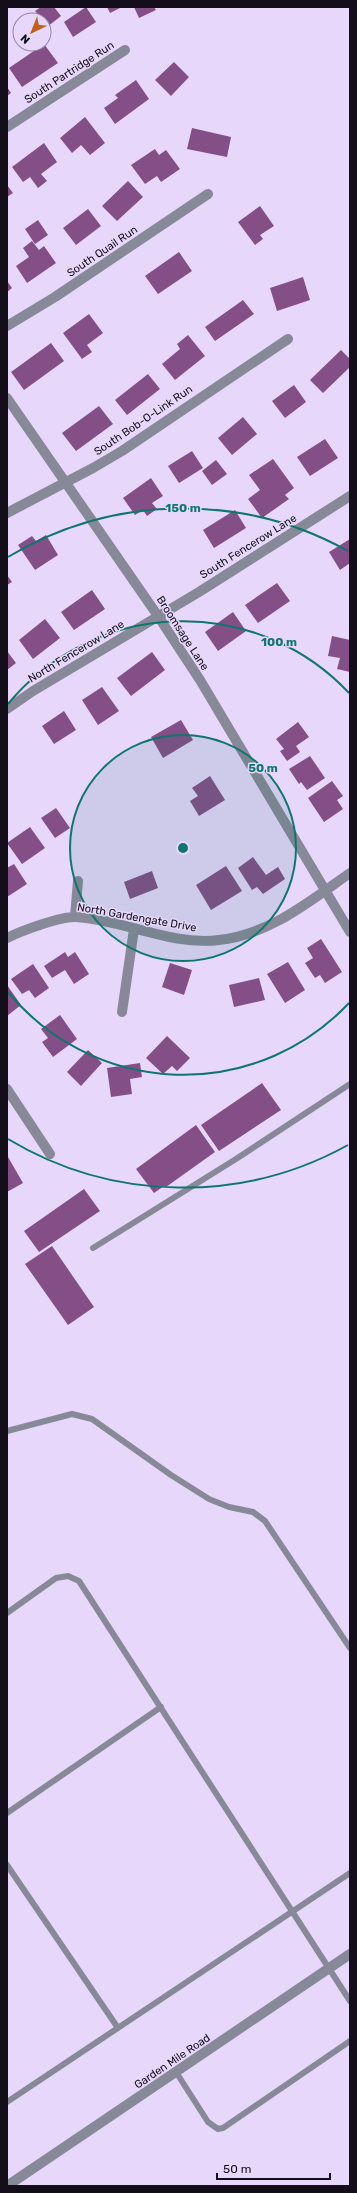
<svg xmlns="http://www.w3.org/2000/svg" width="357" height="2193" viewBox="0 0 357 2193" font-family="Rubik,sans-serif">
<rect width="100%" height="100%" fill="#e7d8fb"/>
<!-- building -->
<path fill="#844f86" d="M41,7H54L61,16L47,27L44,20L35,11Z
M86,7L96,22L73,37L64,22Z
M107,7H122L110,13Z
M134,7H154L156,10L139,18Z
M44,44L58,63L22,87L9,68Z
M174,62L189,77L171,96L155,80Z
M136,80L149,99L115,124L104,108L118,98L115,95Z
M7,87L11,93L7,96Z
M85,117L105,143L90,155L81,145L72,153L60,138Z
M192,128L231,137L227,157L187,149Z
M44,143L57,162L41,174L47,181L38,188L30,177L23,182L12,167Z
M155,149L159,155L166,150L180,169L161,182L157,176L145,184L131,165Z
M128,181L143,197L117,221L102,206Z
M7,185L13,193L7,197Z
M260,206L274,226L260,235L263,239L255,245L238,222Z
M88,209L101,226L76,245L63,228Z
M38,220L48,235L35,244L25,229Z
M32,241L39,250L44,246L56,263L27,283L16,266L29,257L23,248Z
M179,252L192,271L158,294L145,276Z
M303,277L310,300L277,311L270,288Z
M7,281L12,288L7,292Z
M243,300L254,314L215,341L205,327Z
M89,314L103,333L87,345L92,352L82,359L63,333Z
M188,335L205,356L175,380L162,364L180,349L177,344Z
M51,343L64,361L24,390L11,372Z
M341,350L350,359V367L323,393L310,380Z
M148,374L160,389L127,415L115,400Z
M294,385L306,402L285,418L272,401Z
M99,406L113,424L76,451L62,433Z
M243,417L257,434L232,455L218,438Z
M325,439L338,458L310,476L297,457Z
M192,451L203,468L179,483L168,466Z
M273,459L294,488L285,495L289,499L262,518L248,499L260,490L249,475Z
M216,460L227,474L212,485L202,471Z
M151,478L163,496L152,503L157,509L147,516L143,510L135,515L123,498Z
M235,510L246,528L214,548L203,530Z
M46,535L58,555L35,570L18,545L32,536L36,541Z
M350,539V563L340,570L329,552Z
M7,575L12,582L7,585Z
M277,583L290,601L258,623L245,605Z
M92,590L105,609L74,630L61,612Z
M233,612L246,631L218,651L205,632Z
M45,619L60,638L33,659L19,640Z
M332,636L350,640V672L337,669L340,658L328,656Z
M7,651L16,663L7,670Z
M152,652L165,670L131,696L117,678Z
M102,687L119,711L98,725L82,700Z
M64,711L76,730L54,744L42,726Z
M181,720L193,740L163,758L151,737Z
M298,722L309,737L296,746L300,752L287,761L280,751L284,749L276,739Z
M310,756L325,778L307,790L301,782L299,784L289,769Z
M210,776L225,800L199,816L190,801L198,796L192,788Z
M332,781L343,796L337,800L343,809L324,822L308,798Z
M56,808L70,828L55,838L41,818Z
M30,827L45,848L22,864L7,843Z
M253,857L266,875L278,867L285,879L263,894L257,887L252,890L238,868Z
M14,864L27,884L7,897V868Z
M226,866L242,891L211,910L196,885Z
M152,871L158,888L130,899L124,882Z
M321,939L342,972L325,983L320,975L315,978L305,963L313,958L307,948Z
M65,952L68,957L75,952L89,974L74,984L65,970L52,978L44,966Z
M288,962L305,990L285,1003L267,974Z
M170,963L192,970L184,995L162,987Z
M33,964L49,988L35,998L29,990L22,994L11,979Z
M259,978L265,1000L234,1007L229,985Z
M7,985L21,1005L7,1016Z
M60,1015L77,1039L53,1057L42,1042L48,1038L41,1029Z
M167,1036L190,1058L177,1071L172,1066L163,1074L146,1058Z
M88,1050L102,1063L81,1086L67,1072Z
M140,1063L142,1077L130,1079L132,1094L111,1097L107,1068Z
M262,1083L281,1110L219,1151L201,1125Z
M196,1125L215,1152L166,1187L164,1186L154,1193L136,1169Z
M8,1157L23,1183L7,1192V1158Z
M84,1189L100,1211L39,1252L24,1231Z
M52,1246L94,1307L68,1325L25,1264Z"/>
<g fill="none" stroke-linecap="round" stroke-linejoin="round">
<!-- service -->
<path stroke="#888998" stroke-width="6" d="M93,1248L236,1159L350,1084
M7,1431L72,1414L92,1419L171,1475L209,1499L229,1507L253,1512L265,1521L350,1648
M7,1613L56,1578L68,1576L79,1581L350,2001
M7,1813L161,1707
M7,1865L118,2028
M176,2072L208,2122L218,2129L223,2128L350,2041
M7,2102L350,1873"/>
<!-- minor -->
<path stroke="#888998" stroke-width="10" d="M7,127L125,50
M7,326L55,297L208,194
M7,398L158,616L200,680L350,932
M7,513L93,468L122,451L288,339
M7,709L33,691L199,592L350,496
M75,916L78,881
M7,938C21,931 61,916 76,917C125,920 170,946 219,940C269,935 310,901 350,873
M122,1012L134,929
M7,1089L50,1154
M7,2186L350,1954"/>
</g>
<!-- distance rings -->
<circle cx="183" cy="848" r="113" fill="#0f766e" fill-opacity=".12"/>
<g fill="none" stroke="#0f766e" stroke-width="2">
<circle cx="183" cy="848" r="113"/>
<path d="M349 1003A227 227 0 0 1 8 992M8 704A227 227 0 0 1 349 693"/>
<path d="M348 1145A340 340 0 0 1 8 1139M8 557A340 340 0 0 1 348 551"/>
</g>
<g text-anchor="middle" stroke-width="3" stroke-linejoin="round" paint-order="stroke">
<!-- street labels -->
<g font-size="11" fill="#130e1a" stroke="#e7d8fb">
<text transform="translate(69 72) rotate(-33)" y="4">South Partridge Run</text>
<text transform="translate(102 251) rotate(-34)" y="4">South Quail Run</text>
<text transform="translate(143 420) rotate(-34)" y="4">South Bob-O-Link Run</text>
<text transform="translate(248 546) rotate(-32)" y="4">South Fencerow Lane</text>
<text transform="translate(183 633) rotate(57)" y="4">Broomsage Lane</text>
<text transform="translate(76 651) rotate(-31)" y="4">North Fencerow Lane</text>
<text transform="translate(137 917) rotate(10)" y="4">North Gardengate Drive</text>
<text transform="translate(172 2061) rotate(-34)" y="4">Garden Mile Road</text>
</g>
</g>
<circle cx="183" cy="848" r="6" fill="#0f766e" stroke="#e7d8fb" stroke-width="2"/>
<g font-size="12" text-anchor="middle" font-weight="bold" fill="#0f766e" stroke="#e7d8fb" stroke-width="3" stroke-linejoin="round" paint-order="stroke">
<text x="183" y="512">150 m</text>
<text x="279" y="646">100 m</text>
<text x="263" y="772">50 m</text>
</g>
<!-- border -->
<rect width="357" height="2193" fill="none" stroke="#130e1a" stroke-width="16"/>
<!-- north arrow -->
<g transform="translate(32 32) rotate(223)"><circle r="19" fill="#e7d8fb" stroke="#9287a1"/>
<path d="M0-3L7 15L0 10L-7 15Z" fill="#c0601b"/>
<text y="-6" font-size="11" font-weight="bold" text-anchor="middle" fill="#130e1a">N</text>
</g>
<!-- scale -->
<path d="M217 2173v6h113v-6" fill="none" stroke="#130e1a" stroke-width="2"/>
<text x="223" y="2173" font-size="12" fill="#130e1a" stroke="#e7d8fb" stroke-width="3" paint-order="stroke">50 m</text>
</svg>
